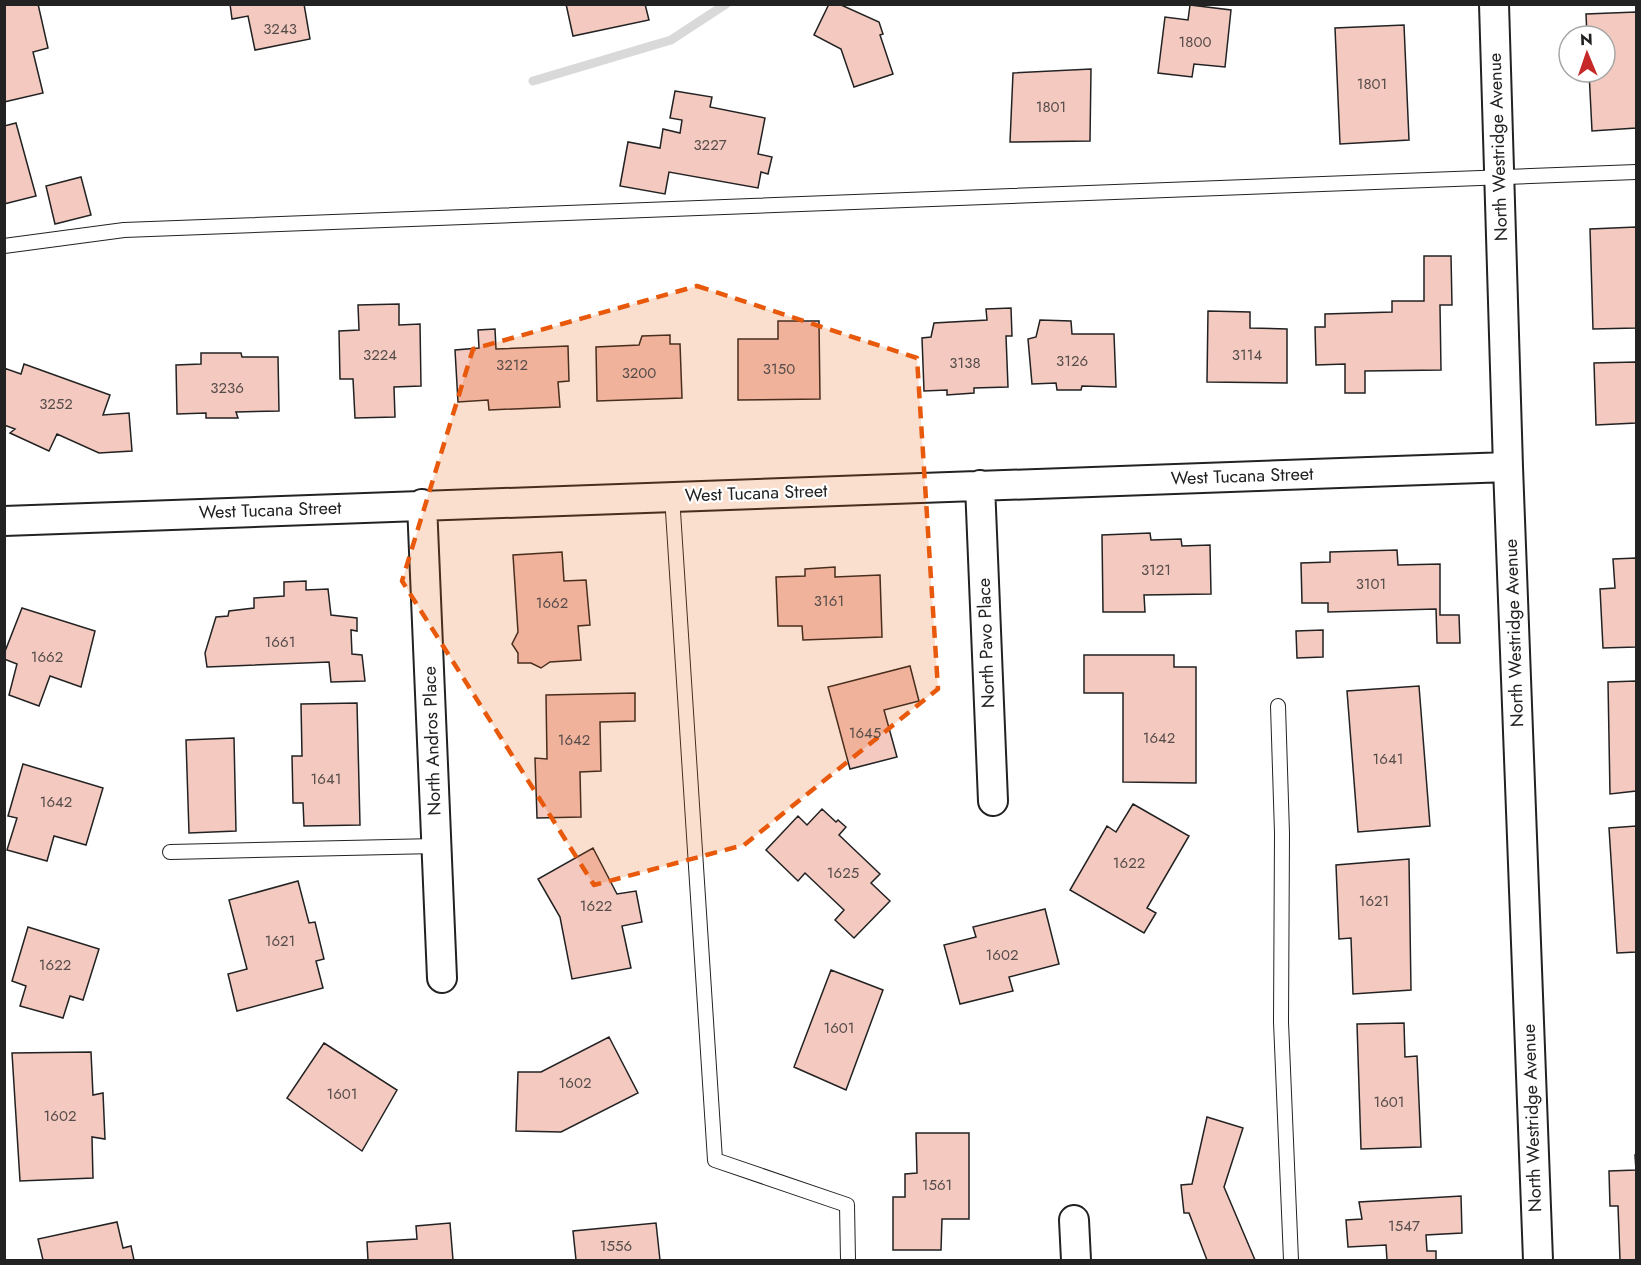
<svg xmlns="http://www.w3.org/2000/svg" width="1641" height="1265" viewBox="0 0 1641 1265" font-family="Jost,sans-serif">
<rect width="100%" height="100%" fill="#fff"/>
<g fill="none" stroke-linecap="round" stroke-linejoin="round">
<!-- stream -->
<path stroke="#d9d9d9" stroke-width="9" d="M533,81L671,40L726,4"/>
</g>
<!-- building -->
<path fill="#f3c9c0" stroke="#222" stroke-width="1.5" d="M4,4H38L48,48L33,52L43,93L4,102Z
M230,4H304L310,39L255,50L248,16L232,19Z
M566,4H645L649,20L573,36Z
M829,4H839L879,22L883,34L880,35L893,74L854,87L841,49L814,35Z
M1190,5L1231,10L1225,67L1194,64L1192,77L1158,73L1165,17L1188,20Z
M1636,12V128L1592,131L1589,72H1605V36H1587L1586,14Z
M1404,25L1409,140L1340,144L1335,28Z
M1091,69L1090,141L1010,142L1013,73Z
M675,91L712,97L710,107L765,118L758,154L772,157L768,174L761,172L758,188L669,172L665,194L620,186L628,142L660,148L663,129L680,133L682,120L670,118Z
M16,123L36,196L4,204V126Z
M81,177L91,215L55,224L46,186Z
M1636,227V328L1593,329L1590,229Z
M1424,256H1451L1452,305H1440L1441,370L1365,371V393H1345V364L1316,365L1315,327H1325V314L1392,312V301H1424Z
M399,304V325L420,324L421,386L394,387L395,417L355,418L353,379H340L339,331L359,330L358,305Z
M1011,308L1012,336H1006L1008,387L974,388V393L947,395V390L924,391L922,338L931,337L934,323L987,320L986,309Z
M1208,311L1250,312V328L1287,329V383L1207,382Z
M1040,320L1071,321L1072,334H1114L1116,387L1082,386L1081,390H1057L1056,383L1032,384L1028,339L1036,337Z
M778,321H819L820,399L738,400V339H778Z
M495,329L496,349L568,346L569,381L558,382L560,407L489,410L488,400L458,402L455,350L479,348L478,330Z
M670,335V344H680L682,398L597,401L596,347L639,345L642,336Z
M201,353H241L242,357H278L279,411L236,412L238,418H206V413L177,414L176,365L201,364Z
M1636,362V423L1596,425L1594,363Z
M24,364L110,395L103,415L129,413L132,451L99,453L57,434L49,451L10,433L15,429L4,425V368L21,374Z
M1150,533L1151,540L1181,539L1182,546L1210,545L1211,594L1144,595L1145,612H1103L1102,535Z
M1397,550L1398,565L1440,564V615H1459L1460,643H1437L1436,609L1328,612V603H1302L1301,563L1330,562V552Z
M562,552L564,581L586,580L590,625L578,626L581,660L550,662L541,668L531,663H518V653L512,644L518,632L513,555Z
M1636,558V647L1603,648L1600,589L1615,588L1613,559Z
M835,567V577L880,575L882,637L803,640L802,626H778L776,577L805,576V569Z
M306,581V590L328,589L331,615L357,618V631L351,630L352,654L362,655L365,681L331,682L329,662L207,667L205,653L216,617L228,616L229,611L254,608V598L284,596V582Z
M22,608L95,631L81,687L50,676L39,706L9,695L17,664L4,659V654Z
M1323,630V657L1297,658L1296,631Z
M1084,655H1174V667H1196V783L1123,782V693H1084Z
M910,666L919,701L884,710L897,757L850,769L828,687Z
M1636,681V791L1610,794L1608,682Z
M1419,686L1430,826L1358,832L1347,691Z
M635,693V721L600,722L601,771L580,772L581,817L537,818L535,758L547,759L546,695Z
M357,703L360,825L304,826L303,803H293L292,756H302L301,704Z
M234,738L236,831L189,833L186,740Z
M23,764L103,788L86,845L54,836L47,861L7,850L17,818L8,816Z
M1133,804L1189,836L1147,908L1156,913L1144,933L1070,890L1107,826L1116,832Z
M822,809L836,822L838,820L846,827L839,835L880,874L871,883L890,901L854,938L835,920L844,910L805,873L798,881L766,850L798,816L807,825Z
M1636,826V952L1617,953L1609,828Z
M593,848L617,894L636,891L642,922L622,926L631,968L572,979L560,917L538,879Z
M1409,859L1411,990L1353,994L1351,938L1339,939L1336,865Z
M298,881L309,923L315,922L324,959L316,961L323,988L237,1011L228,974L247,969L229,900Z
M1045,909L1059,964L1009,977L1013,991L960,1004L944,945L976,937L973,927Z
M28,927L99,949L83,1000L70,996L63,1018L20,1006L26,986L12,981Z
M831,970L883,990L846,1090L794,1067Z
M1404,1023L1405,1057L1417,1056L1421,1147L1361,1149L1357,1024Z
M609,1037L638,1093L561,1132L516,1131L518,1072H541Z
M324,1043L397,1090L362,1151L287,1098Z
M91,1052L93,1095L103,1093L105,1139L92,1137L93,1178L20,1181L12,1053Z
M1207,1117L1243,1128L1224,1187L1255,1260H1207L1189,1213H1184L1181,1185L1192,1184Z
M916,1133H969V1219H942L941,1250H893V1197H905V1174L917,1173Z
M1635,1155H1636V1260H1620L1618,1206H1610L1609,1171L1636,1170Z
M1461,1196L1462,1233L1426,1235L1427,1251H1436V1260H1387L1386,1245L1348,1247L1346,1220L1362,1219L1359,1202Z
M117,1222L123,1248L131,1246L134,1260H43L38,1239Z
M450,1223L453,1260H368L367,1242L417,1239L416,1226Z
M656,1223L660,1260H576L573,1231Z"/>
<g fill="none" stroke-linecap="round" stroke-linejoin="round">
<!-- lane casing -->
<g stroke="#222" stroke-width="16">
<path id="lane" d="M4,246L124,230L1636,172
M672,496L715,1160L847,1205L848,1260
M1278,706L1282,833L1281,1022L1291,1260
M170,852L436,846"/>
</g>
<!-- street casing -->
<g stroke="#222" stroke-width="32">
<path id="street" d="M1494,4L1508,467L1538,1260
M980,485L993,801
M422,504L442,978
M4,521L1508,467
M1074,1220L1076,1260"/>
</g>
<!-- lane -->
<use href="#lane" stroke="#fff" stroke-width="14"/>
<!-- street -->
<use href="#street" stroke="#fff" stroke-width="28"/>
</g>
<!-- marked area -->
<path fill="#e8590c" fill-opacity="0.2" stroke="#e8590c" stroke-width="4.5" stroke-dasharray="12 8" stroke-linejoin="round" d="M697,286L917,358L938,689L744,845L594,885L402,581L473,349Z"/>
<g text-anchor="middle" stroke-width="4.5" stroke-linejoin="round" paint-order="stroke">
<!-- number labels -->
<g font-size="15" fill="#564c4a">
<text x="280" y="34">3243</text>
<text x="1195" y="47">1800</text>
<text x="1372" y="89">1801</text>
<text x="1051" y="112">1801</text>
<text x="710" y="150">3227</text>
<text x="380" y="360">3224</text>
<text x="1247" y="360">3114</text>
<text x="1072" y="366">3126</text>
<text x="965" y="368">3138</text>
<text x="512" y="370">3212</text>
<text x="779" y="374">3150</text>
<text x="639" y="378">3200</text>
<text x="227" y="393">3236</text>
<text x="56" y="409">3252</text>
<text x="1156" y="575">3121</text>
<text x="1371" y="589">3101</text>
<text x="829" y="606">3161</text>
<text x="552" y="608">1662</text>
<text x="280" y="647">1661</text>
<text x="47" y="662">1662</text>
<text x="865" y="738">1645</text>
<text x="1159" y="743">1642</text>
<text x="574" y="745">1642</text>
<text x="1388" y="764">1641</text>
<text x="326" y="784">1641</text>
<text x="56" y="807">1642</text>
<text x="1129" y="868">1622</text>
<text x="843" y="878">1625</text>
<text x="1374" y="906">1621</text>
<text x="596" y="911">1622</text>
<text x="280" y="946">1621</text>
<text x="1002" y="960">1602</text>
<text x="55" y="970">1622</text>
<text x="839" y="1033">1601</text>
<text x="575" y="1088">1602</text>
<text x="342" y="1099">1601</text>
<text x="1389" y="1107">1601</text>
<text x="60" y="1121">1602</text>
<text x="937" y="1190">1561</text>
<text x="1404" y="1231">1547</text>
<text x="616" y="1251">1556</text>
</g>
<!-- street labels -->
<g font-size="18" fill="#222" stroke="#fff">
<text transform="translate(1498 147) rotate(-92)" y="6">North Westridge Avenue</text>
<text transform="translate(1242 476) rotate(-2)" y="6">West Tucana Street</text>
<text transform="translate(756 493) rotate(-2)" y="6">West Tucana Street</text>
<text transform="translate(270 510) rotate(-2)" y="6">West Tucana Street</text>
<text transform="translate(1514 633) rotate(-92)" y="6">North Westridge Avenue</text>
<text transform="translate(986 643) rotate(-92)" y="6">North Pavo Place</text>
<text transform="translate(432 741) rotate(-92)" y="6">North Andros Place</text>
<text transform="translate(1532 1118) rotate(-92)" y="6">North Westridge Avenue</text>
</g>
</g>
<!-- border -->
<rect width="1641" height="1265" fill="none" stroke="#222222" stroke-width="12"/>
<!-- north arrow -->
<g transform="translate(1587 54) rotate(358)"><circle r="28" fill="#ffffff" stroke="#a7a7a7" stroke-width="1.5"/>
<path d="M0-4.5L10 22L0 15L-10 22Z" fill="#c62828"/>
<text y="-9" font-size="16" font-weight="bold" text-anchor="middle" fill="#222222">N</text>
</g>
</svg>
